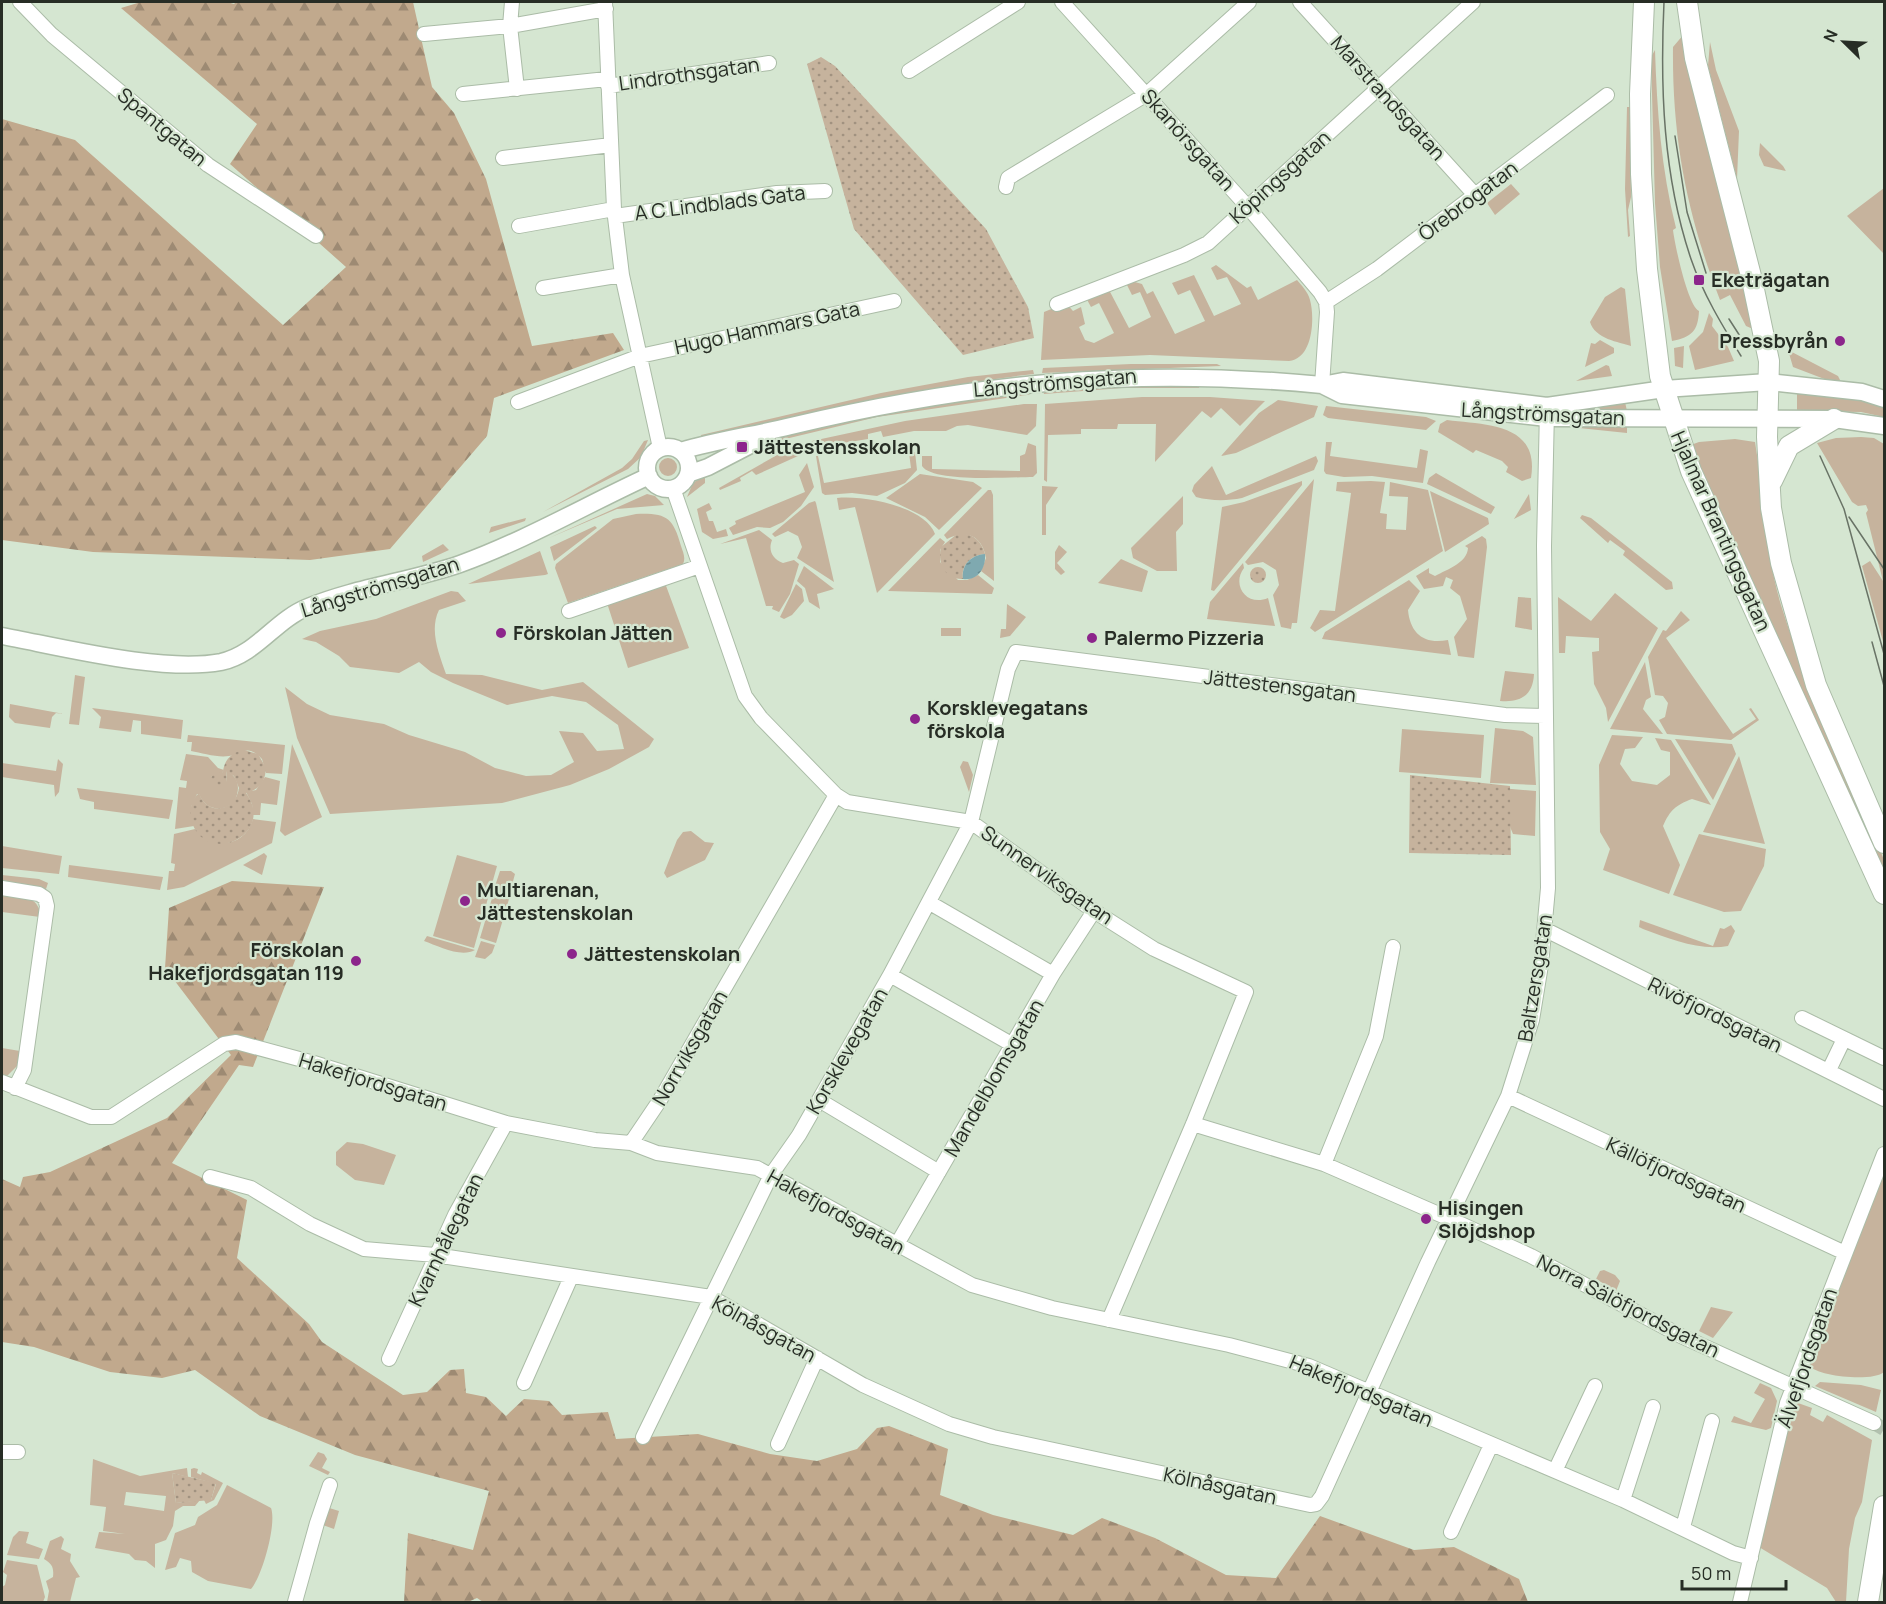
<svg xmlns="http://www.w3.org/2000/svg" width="1886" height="1604" viewBox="0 0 1886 1604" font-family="Manrope,sans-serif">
<defs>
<pattern id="forest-firs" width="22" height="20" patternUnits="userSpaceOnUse" patternTransform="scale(1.5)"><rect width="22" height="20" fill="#c1a98d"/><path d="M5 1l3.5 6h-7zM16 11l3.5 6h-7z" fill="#9d8a73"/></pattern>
<pattern id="park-dots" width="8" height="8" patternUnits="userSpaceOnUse" patternTransform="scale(1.5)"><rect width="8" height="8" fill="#c6b39d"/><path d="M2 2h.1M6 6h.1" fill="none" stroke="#a19280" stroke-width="1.8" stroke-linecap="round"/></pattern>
<pattern id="water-ripples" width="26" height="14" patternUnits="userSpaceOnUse" patternTransform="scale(1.5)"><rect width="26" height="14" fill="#7fa9b0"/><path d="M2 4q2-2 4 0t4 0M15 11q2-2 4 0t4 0" fill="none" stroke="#688a8f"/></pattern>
</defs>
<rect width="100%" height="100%" fill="#d5e6d1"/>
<!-- grass -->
<path fill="#c6b39d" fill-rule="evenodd" d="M1684,34L1749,308L1753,329L1746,326L1730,295L1720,300C1687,215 1672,139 1673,47Z
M1710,42L1716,70L1739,131L1737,179L1708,66Z
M1655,50C1657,111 1661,168 1676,228L1673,230C1675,246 1688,306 1699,311C1698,331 1692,337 1672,341L1660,267L1655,203L1651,57Z
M1627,107H1630L1631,197L1628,210L1630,236L1628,237L1625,189Z
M1760,143L1783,166L1786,171L1764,166L1759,155Z
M1511,184L1520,194L1495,215L1487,203Z
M1884,188V254L1847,216Z
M1216,265L1247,288L1251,286L1258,300L1297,280C1302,286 1308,292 1310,300C1315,318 1313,359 1289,361L1150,355L1041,360L1044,312L1066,303L1073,311L1081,307L1085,324L1079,327L1085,340L1094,343L1114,333L1099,303L1091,307L1085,296L1108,288L1129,328L1151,317L1140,292L1132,295L1124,279L1142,284L1147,294L1153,291L1175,334L1205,321L1190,290L1178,295L1172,283L1194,275L1214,316L1241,304L1227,277L1217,280L1211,268Z
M1621,287L1625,289L1631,346C1619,342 1595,339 1590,322L1605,297Z
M1709,313L1713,319L1712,326L1728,347L1734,361L1695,370L1689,346L1703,332Z
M1600,340L1614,348V353L1585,367L1591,343L1595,344Z
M1684,346L1683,368L1675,366L1674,348Z
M1788,350L1838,376L1840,380H1827L1793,367Z
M1217,364L1221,366L1042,373L1043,368L1131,364Z
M1606,365L1609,366L1612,376L1576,381Z
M1033,370L1034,374C918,387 814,412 702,439L701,435L881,393L968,377Z
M1132,384L1200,385L1199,388H1122L1044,394L1043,391Z
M1033,390L1034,393L1027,395L877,417L781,440L763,448L762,445L784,436L901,409Z
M1797,391L1869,402L1884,407V417L1861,412L1797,411Z
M1142,397H1210L1265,401L1240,426L1221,408L1211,418L1202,411L1155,462L1156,424H1118L1117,429H1081V434L1048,435L1047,482L1044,480L1045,404Z
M1278,400L1318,406L1314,417L1236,453L1221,456L1259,413Z
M1625,402L1627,411L1578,414L1577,408Z
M1024,404H1037L1036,426L1027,435L968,425L957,426L946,431H914L883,437L881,431L868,434V439L818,447L756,475L752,471L740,478L741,481L720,490L719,488L786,450L812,441L905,421Z
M1326,406L1426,417L1436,421L1426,430L1328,418L1323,415Z
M1447,420C1486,425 1540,423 1531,478L1522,481L1506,472L1508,467L1502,461L1476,450L1473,453L1438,432L1440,424Z
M1627,425V433L1579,428L1581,427Z
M1861,437L1874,438L1884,444V645L1862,566L1870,561L1883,581L1866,513L1868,510L1866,505L1858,506L1852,502L1817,443L1836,438Z
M1735,439L1755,442C1764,497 1765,551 1781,605C1808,693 1851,774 1884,860V874L1688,446L1699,442Z
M648,440L641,457L628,469L543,512L622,468L632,459L644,441Z
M1326,442H1332L1330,456L1417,468L1420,449L1428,451L1423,483L1372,476L1344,477L1326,474L1324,471Z
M1028,443L1036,446L1037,473L1033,477C1012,477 933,483 922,466V456H932V469L1020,471V456L1025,454Z
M915,452L917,470L905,483L877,496L852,493L825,495L822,493L816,456H818L824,483L911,468L909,453Z
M1316,456L1318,461L1314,470L1242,498C1227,501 1211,501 1196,497L1192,491L1194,485L1212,466L1226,495Z
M659 467a9 9 0 1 1 18 0a9 9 0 1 1-18 0Z
M807,463L814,487L801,506L783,522L770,528L757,527L733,535L729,528L736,524L735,521L805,492L799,475Z
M1436,473L1495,507L1491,514L1427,484L1429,478Z
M920,474L973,482L982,488L939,530L925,517L886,498Z
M705,475V483L687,497L693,483Z
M1314,479L1297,623H1292L1291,629L1281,627L1273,595L1279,585L1276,570L1263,562L1248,565L1245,562Z
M1302,481V485L1214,591L1211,590L1222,507L1244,502Z
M1371,481L1385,482L1380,513L1387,514L1386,529L1406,530L1408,497L1389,496L1390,482L1428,490L1443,551L1315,632L1310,628L1320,610L1335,611L1351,493L1336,491L1337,482Z
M1042,486L1058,487L1046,505V535H1042Z
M988,490H991L993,495L994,581L981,571L986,558C982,536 967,529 947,539L944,535Z
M1430,491L1488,518L1489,524L1445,552Z
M647,494L655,496L664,505L617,509L549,538Z
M1529,494L1531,510L1514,519Z
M1183,496V524L1176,532L1177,571H1157L1133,558L1131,548Z
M837,498C862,495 925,506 935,534L877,593L855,507L839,510Z
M815,501L816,503L834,582L797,558L802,547L798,536L788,531L775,537L772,534L809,503Z
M709,503L712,509L706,512L709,521H713L717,532L726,529L728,536L713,539L702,532L697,509Z
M636,514C666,513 673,517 681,546C683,552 686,558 683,564L568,603L555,568L556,564L613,519Z
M1582,515L1591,518L1672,582L1673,589L1666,590L1623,555L1625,551L1610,540L1608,543L1580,518Z
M526,518L525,521L489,533L491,527Z
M595,526L597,528L554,561L550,547Z
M759,530L772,540C768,550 772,559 783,563L794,560L799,564L790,594L779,612L772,609L773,606H766L746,538L720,544Z
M1482,536L1486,539L1487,547L1474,658L1458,656L1454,637L1467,619L1460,596L1450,588L1453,580L1446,577L1443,586L1424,589L1416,576L1429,568V573L1435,576C1448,569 1467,563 1468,548L1465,546Z
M940,538L945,542L940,550V562L958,580H967L978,575L994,588L992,594L888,591Z
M443,544L449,550L423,562L422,556Z
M1059,545L1067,552L1057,563L1065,572L1061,575L1055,569V552Z
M540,551L548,574L545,575L468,584Z
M1121,559L1148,571L1142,592L1098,583Z
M1243,563L1244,568C1231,585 1247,607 1268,598L1275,626L1207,619L1210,602Z
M804,566L834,589L817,594L820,609L809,602L805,588L797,581Z
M1409,580L1420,591L1408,610C1410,633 1424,645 1448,640L1451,655L1322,639L1325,632Z
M665,583L689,648L628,668L607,603Z
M796,584L802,589L804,601L792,615L784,619L780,617Z
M451,591L458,592L466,601L439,610C429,630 439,654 446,674L482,675L542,690L583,682L654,739L649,747L609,769L570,785L502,803L330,814L297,738L285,687L307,704L330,715L384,724L409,735L465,752L495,768L526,776L551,775L574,762L559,731L583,733L597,751L624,749L618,725L586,702L552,696L507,705L453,683L431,672L419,662L399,673L350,667L339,656L316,642L302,639L320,631L376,619Z
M1615,593L1658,628L1608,722L1606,708L1594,684L1592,652L1599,651V638L1566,636L1565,653H1559L1558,600V597L1591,621Z
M1518,597L1531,598L1532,630L1515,627Z
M1007,604L1026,617L1010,636L1000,638L1001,629H1006Z
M1681,611L1690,620L1666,638L1733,734L1756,719L1749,709L1751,708L1759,720L1731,740L1667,734L1659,720L1665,717L1668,703L1663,696L1655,695L1648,657L1663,630L1666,631Z
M941,628H961V636H941Z
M1645,662L1651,697L1646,700L1643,709L1663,734L1610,729Z
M1505,671L1534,674C1533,695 1521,703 1500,701Z
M75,675L85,677L79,725L69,724Z
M10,704L64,714L56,713L52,717L50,728L15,723L9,717Z
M92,708L183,720L181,739L141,734V721L133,720L131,732L99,728L101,717Z
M1495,728L1523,731L1533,737L1536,785L1490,783Z
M1402,729L1484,735L1481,778L1399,772Z
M188,735L285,745L282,774L266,773L262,759C247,743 243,754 229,756C218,758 202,753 191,751L192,742H187Z
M1612,735L1643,737L1635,748L1625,749L1620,764L1632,781L1657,785L1670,775V752L1661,750L1655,738L1671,740L1711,805L1692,799C1676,805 1670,810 1663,826L1680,865L1669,894L1603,870L1610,849L1600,832L1599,765Z
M1675,739L1732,744L1736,754L1713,800Z
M292,744L322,817L285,836L280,831Z
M186,754L208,757L218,768L224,770L222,773L211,777L227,782L226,770C239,777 241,789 234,802C222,813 205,810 199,794H197L191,807L194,826L175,829L179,787L186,788L187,781L180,780Z
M1739,756L1765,844L1703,832Z
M58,759L63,764L59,792L55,797L54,785L2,777V763L56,771Z
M963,761L968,762L973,775L969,792L960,767Z
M265,777L280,781L277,805L261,803L260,815H253L252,804L246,792L256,790Z
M77,788L173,800L169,819L94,809V802L80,799Z
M1500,788L1536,791L1535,836L1513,834L1495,790Z
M253,819L276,822L272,843L184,887L167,890L169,871H174L175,864L171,863L174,834L195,829C213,851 245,847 253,819Z
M691,831L705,842L714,843L705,860L667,878L664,873L677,840L683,832Z
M1699,834L1766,849L1764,866L1741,911L1724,912L1673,895Z
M2,846L62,856L59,874L2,868Z
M264,853L267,856L262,875L243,865Z
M457,855L497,866L474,948L433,936Z
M69,865L163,877L160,890L68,877Z
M500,871H511L515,874L509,896L493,892Z
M2,875L39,879L48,883L46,889L2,880Z
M2,893C18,896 41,895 40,917L2,912Z
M493,895L509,899L496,943L480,938Z
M1640,920L1713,946L1720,928L1724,929L1731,925L1735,931L1728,946C1699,951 1671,939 1643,929L1639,927Z
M427,936L475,950C461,958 438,946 424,941Z
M481,941L495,945L492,953L485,959L475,957Z
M2,1048L20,1051L18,1065L6,1077L2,1076Z
M347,1142L363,1144L396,1155L384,1185L355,1180L336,1165V1152Z
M1884,1168V1372C1873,1382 1818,1377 1808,1365Z
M1604,1270L1615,1275L1620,1281L1616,1291L1596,1279L1600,1271Z
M1711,1307L1733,1312L1713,1338L1699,1331Z
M1820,1382L1861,1385L1881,1390L1876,1412L1815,1386Z
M1760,1383L1771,1388L1777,1401L1771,1428L1766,1430L1731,1422L1734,1416L1751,1423L1765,1399L1754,1393Z
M1798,1403L1812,1408L1810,1415L1823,1422L1827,1415L1872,1440L1862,1502L1855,1518L1849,1549L1846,1602H1836L1827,1588L1759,1547L1792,1406Z
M318,1452L324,1454L327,1459L322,1468L330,1472L328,1475L309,1466Z
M93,1459L140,1476L187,1468L188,1477L172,1473L176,1503L200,1500L195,1506H183L175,1511L173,1526L166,1540L155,1544V1568L146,1561L135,1560L129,1554L95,1548L99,1532L125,1534L103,1531L106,1507L90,1505ZM126,1492L166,1496L164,1511L124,1505Z
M194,1468L198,1469L197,1473L201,1475L202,1472L223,1483L214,1500L206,1504L204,1500H211L216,1484L191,1477V1469Z
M227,1485L271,1508C277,1524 262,1577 251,1589L208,1581L192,1572L191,1561L180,1558L176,1567L165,1570L175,1533L195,1525L198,1517L217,1505Z
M326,1507L339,1511L334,1529L320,1524Z
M19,1531L29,1532L26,1543L43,1549L39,1559L7,1555L13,1537Z
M61,1536L64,1539L61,1549L71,1554L70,1561L80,1577L76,1578L70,1602H47L49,1591L46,1581L53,1577C54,1567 52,1564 44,1559L50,1541Z
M7,1560L37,1565L45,1597L43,1602H2V1587L5,1585L7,1575L3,1572Z"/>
<!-- forest -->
<path fill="url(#forest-firs)" d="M141,2H227L234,4L236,2H413L432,87L454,113L486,179L532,346L613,333L624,350L494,398L487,436L390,549L310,560L93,552L2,540V119L75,140L283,325L346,267L230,164L257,124L121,8Z
M232,881L324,887L253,1067L239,1065L172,1163L247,1200L237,1258L309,1324L322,1342L403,1395L427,1392L450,1370L464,1369L466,1393L486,1397L506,1416L524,1399L549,1401L562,1415L608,1412L616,1439L698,1434L770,1454L817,1461L857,1449L877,1428L889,1426L948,1449L940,1495L993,1515L1073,1535L1102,1518L1155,1538L1226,1575L1276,1578L1320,1516L1414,1550L1454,1547L1519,1579L1528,1602H483L477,1598L468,1602H404L408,1533L473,1550L489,1491L355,1455L260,1416L195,1370L162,1378L110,1372L34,1347L2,1342V1179L20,1187L23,1177L50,1172L167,1118L231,1055L165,968L169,908Z"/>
<!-- park -->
<path fill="url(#park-dots)" d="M821,57L835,66L986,229L1028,307L1034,338L963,355L854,229L807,64Z
M957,534C972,532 981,540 985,554C971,555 961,565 963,579C945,580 937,563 941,547Z
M1250 575a8 8 0 1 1 16 0a8 8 0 1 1-16 0Z
M244,750L258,754L266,768C265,782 260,789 246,793C277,835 204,869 191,819C189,809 192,799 199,793C207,817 236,811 239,788L234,776L226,771L227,782L220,788L213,786L211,777L215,774L223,772C224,760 232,752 244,750Z
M1410,775L1510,786L1511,855L1409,853Z
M172,1473L216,1483L211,1500L176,1503Z"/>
<!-- water -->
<path fill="url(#water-ripples)" d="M985,554C986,568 978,581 963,579C961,565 971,555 985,554Z"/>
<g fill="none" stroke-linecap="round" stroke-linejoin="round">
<!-- minor-tunnel -->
<path stroke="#b2c1af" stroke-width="14" stroke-dasharray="14 7" stroke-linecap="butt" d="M1874,1423L1884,1429"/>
<!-- minor casing -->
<g stroke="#abbca7" stroke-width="16">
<path id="minor" d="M20,2L52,35L208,165L316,236
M512,2L510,26L517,89
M605,2L614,209L622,275L660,448
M1062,2L1246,205L1320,292L1326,302L1327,312L1322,385
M1300,2L1476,196
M424,34L510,26L606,9
M909,71L1018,2
M608,86L769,63
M463,94L607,79
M503,158L611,145
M1006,187L1008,178L1147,94L1249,2
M615,216L777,193L825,191
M519,226L614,209
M543,288L622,275
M1326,302L1377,269L1607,95
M1057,304L1184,255L1208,243L1473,2
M518,402L640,356L894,301
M673,488L745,696L761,718L836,795L847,802L971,822L1094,911L1154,949L1246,992L1193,1124L1109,1320
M569,611L700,566
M2,888L39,894L45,898L47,906L24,1070L15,1088
M930,903L1053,974
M1546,930L1884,1099
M890,975L1013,1045
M1802,1018L1884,1058
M1829,1070L1844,1039
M2,1082L91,1117H111L224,1044L236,1042L314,1063L506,1123L595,1140L631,1143L657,1153L757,1168L972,1285L1052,1308L1229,1345L1309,1366L1623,1500L1733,1553L1751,1558
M1508,1096L1845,1253
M819,1100L939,1172
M1193,1124L1324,1164L1450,1219L1531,1256L1681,1336L1874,1423
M631,1143L660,1100L836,795
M1324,1164L1376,1036L1393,947
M210,1177L251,1188L310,1224L364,1249L435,1255L711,1297L863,1385L949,1424L993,1437L1310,1505L1316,1504L1322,1496L1428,1262L1508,1096L1532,1020L1541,965L1548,888L1544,546L1547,410
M896,1246L1053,974L1094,911
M389,1359L455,1215L506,1123
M524,1383L571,1277
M643,1437L771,1175L799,1135L890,975L971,822L1008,669L1016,652L1505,715L1545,716
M778,1444L817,1358
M2,1452H18
M1555,1471L1595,1386
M1623,1500L1653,1407
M1683,1527L1712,1421
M1451,1532L1491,1445
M295,1602L317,1523L330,1485
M1740,1602L1787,1403L1884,1154"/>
</g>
<!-- tertiary casing -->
<g stroke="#abbca7" stroke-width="19">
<path id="tertiary" d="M1322,385L1342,395L1547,418L1834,419L1884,426
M647 468a21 21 0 1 1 42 0a21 21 0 1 1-42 0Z
M681,451C717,440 755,435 791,426C976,382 1133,367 1322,385L1343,381L1547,406L1664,389L1768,382L1862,392L1884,399
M688,474L708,467L760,440
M2,636C61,647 163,673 221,662C257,654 275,620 308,607C357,587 411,581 460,564C526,540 586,505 649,476"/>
</g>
<!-- secondary casing -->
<g stroke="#abbca7" stroke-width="22">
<path id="secondary" d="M1644,2L1640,94L1641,174L1647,269L1660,376L1691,471L1884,894
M1687,2L1695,58L1752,280L1769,361L1767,437L1771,508L1781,563L1816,685L1884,843
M1772,481L1789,446L1834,419
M1868,1602L1884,1506"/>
</g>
<!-- minor -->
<use href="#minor" stroke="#fff" stroke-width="14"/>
<!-- tertiary -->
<use href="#tertiary" stroke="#fff" stroke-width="16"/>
<!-- secondary -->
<use href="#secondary" stroke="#fff" stroke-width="20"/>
<!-- tram -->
<path stroke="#697366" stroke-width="1.5" d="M1664,2C1660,88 1663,176 1691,259C1703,294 1722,325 1741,356
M1675,136L1687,212L1706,273
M1729,319L1747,347
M1820,456L1844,509L1884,654
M1849,517L1884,569
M1872,642L1884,686"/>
</g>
<!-- markers -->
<g fill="#8c258b" stroke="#d5e6d1" stroke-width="2">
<rect x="1693" y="274" width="12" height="12" rx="3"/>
<circle cx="1840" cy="341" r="6"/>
<rect x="736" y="441" width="12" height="12" rx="3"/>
<circle cx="501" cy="633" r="6"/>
<circle cx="1092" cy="638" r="6"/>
<circle cx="915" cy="719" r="6"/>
<circle cx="465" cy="901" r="6"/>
<circle cx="572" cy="954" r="6"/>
<circle cx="356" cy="961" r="6"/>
<circle cx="1426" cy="1219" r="6"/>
</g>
<g text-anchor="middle" stroke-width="4.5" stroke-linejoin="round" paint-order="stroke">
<!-- street labels -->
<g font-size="20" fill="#272d25" stroke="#d5e6d1">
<text transform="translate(689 74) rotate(-8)" y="7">Lindrothsgatan</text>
<text transform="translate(1388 98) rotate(48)" y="7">Marstrandsgatan</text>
<text transform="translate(162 127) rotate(40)" y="7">Spantgatan</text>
<text transform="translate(1188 140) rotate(48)" y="7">Skanörsgatan</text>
<text transform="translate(1280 177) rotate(-42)" y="7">Köpingsgatan</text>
<text transform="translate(1468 201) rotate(-37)" y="7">Örebrogatan</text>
<text transform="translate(720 203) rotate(-7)" y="7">A C Lindblads Gata</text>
<text transform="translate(767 328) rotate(-12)" y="7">Hugo Hammars Gata</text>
<text transform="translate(1055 383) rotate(-5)" y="7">Långströmsgatan</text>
<text transform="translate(1543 414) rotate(3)" y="7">Långströmsgatan</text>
<text transform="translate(1721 531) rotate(66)" y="7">Hjalmar Brantingsgatan</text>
<text transform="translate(380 587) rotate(-17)" y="7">Långströmsgatan</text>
<text transform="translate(1280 686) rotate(7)" y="7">Jättestensgatan</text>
<text transform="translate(1047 875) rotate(35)" y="7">Sunnerviksgatan</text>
<text transform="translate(1535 978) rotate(-81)" y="7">Baltzersgatan</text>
<text transform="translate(1715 1015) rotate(26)" y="7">Rivöfjordsgatan</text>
<text transform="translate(690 1048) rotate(-60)" y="7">Norrviksgatan</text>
<text transform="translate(847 1051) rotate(-60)" y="7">Korsklevegatan</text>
<text transform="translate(994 1078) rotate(-60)" y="7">Mandelblomsgatan</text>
<text transform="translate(373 1082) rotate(17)" y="7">Hakefjordsgatan</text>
<text transform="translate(1676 1175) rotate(25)" y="7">Källöfjordsgatan</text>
<text transform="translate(836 1212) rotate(29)" y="7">Hakefjordsgatan</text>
<text transform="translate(446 1240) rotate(-64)" y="7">Kvarnhålegatan</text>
<text transform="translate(1628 1306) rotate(27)" y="7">Norra Sälöfjordsgatan</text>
<text transform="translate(764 1329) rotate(29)" y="7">Kölnåsgatan</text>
<text transform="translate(1807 1358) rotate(-71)" y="7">Älvefjordsgatan</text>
<text transform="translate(1361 1391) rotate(23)" y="7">Hakefjordsgatan</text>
<text transform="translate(1220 1486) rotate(12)" y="7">Kölnåsgatan</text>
</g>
<!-- poi labels -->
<g font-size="20" font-weight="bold" fill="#272d25" stroke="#d5e6d1" text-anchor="start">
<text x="1711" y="287">Eketrägatan</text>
<text x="1828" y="348" text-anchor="end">Pressbyrån</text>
<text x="754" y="454">Jättestensskolan</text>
<text x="513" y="640">Förskolan Jätten</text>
<text x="1104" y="645">Palermo Pizzeria</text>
<text x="927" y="715">Korsklevegatans<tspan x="927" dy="23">förskola</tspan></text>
<text x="477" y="897">Multiarenan,<tspan x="477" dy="23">Jättestenskolan</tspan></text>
<text x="344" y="957" text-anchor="end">Förskolan<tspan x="344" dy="23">Hakefjordsgatan 119</tspan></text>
<text x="584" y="961">Jättestenskolan</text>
<text x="1438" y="1215">Hisingen<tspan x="1438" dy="23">Slöjdshop</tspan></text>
</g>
</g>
<!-- border -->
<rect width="1886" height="1604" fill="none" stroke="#272d25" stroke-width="6"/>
<!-- north arrow -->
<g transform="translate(1844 42) rotate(294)" stroke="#d5e6d1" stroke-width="4.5" paint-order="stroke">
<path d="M0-4.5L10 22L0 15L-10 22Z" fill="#272d25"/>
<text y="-9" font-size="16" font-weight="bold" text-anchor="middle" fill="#272d25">N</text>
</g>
<!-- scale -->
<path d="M1682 1580v9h104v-9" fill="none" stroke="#272d25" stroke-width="3"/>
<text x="1691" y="1580" font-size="18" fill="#272d25" stroke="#d5e6d1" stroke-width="4.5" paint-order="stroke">50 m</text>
</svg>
